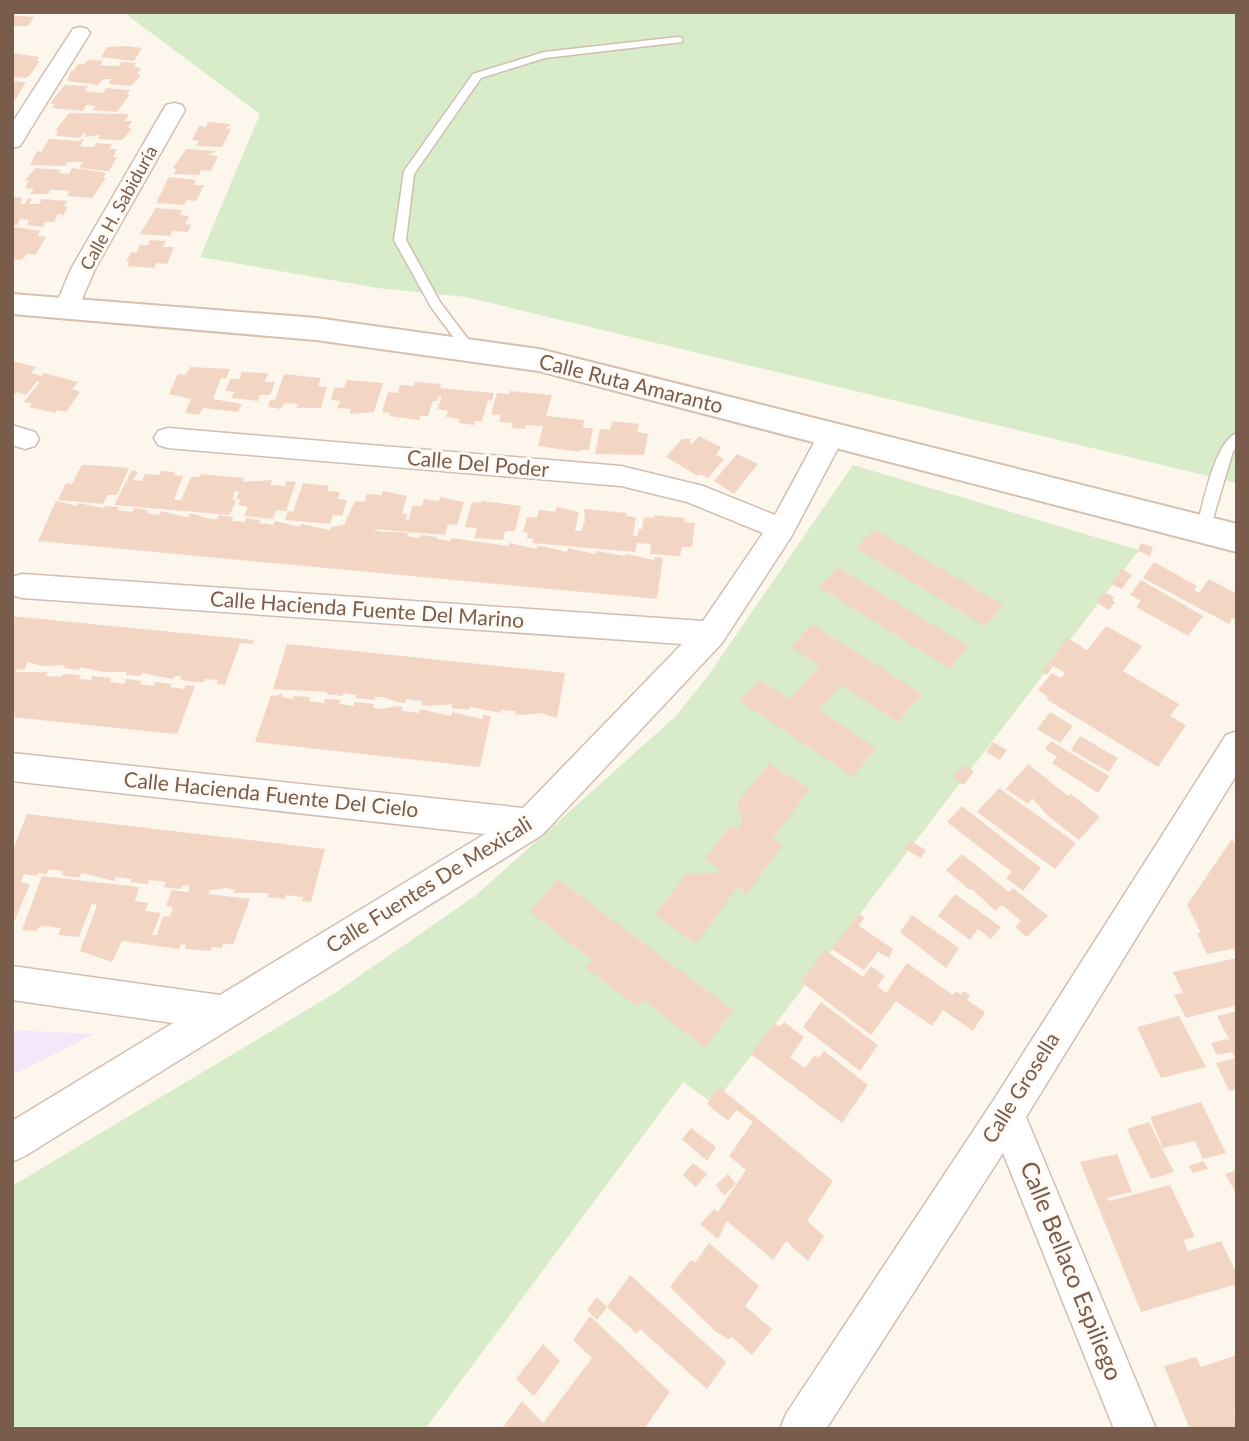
<svg xmlns="http://www.w3.org/2000/svg" width="1249" height="1441" viewBox="0 0 1249 1441" font-family="Lato,sans-serif">
<rect width="100%" height="100%" fill="#fdf6ec"/>
<!-- education -->
<path fill="#f3e8fa" d="M12,1030L94,1034L12,1075Z"/>
<!-- green -->
<path fill="#d8ecc9" d="M123,12H1237V483L466,297L377,288L200,257L260,114Z
M853,465L1139,550L714,1104L683,1082L425,1429H12V1186L335,993L475,896L676,716L707,677Z"/>
<!-- building -->
<path fill="#f3d5c3" d="M12,15L19,16L34,17L28,26H12Z
M107,47L127,46L142,48L134,61L101,57Z
M12,53L39,57L37,61H40L31,74L26,78L12,77Z
M88,60L103,61L100,65L110,66H119L121,62L136,63L134,67L141,68L137,74L141,75L131,86L109,84L111,79H103L98,85L67,81L71,70L74,71L78,64H85Z
M12,81L26,82L15,100H12Z
M65,85L88,86L85,91L103,93L106,88L130,90L127,94H130L117,112L93,110L96,106L86,105L83,111L52,108L54,104L50,103Z
M69,113L129,114L125,121H132L128,128L132,129L122,140L98,139L100,135L84,137L86,133H83L80,138L56,136L58,131H55Z
M208,122L231,124L226,128L231,129L222,147L196,146L199,141L192,140L199,126L206,127Z
M49,139L78,141L84,139L80,146L84,147H94L96,143L112,144L109,149H117L113,157H117L109,171L79,168L83,162H67L65,166L30,165L37,151L41,152Z
M186,149L216,151L209,155L218,156L211,171L201,170L199,175L174,174L176,169L173,168Z
M36,168L61,170L59,173L69,174L72,168L87,170L106,173L103,178H106L92,198L67,196L70,191L60,190H50L48,194H30L34,189L25,188L29,181L25,180Z
M169,177L196,180L194,185H204L196,201L187,200L184,205L156,203Z
M12,197L23,198L20,203L25,204L28,198L32,199L29,204H39L42,199L67,201L64,206L68,207L63,215L58,214L54,222H45L43,227L27,225L29,220L20,219L17,225H12Z
M156,208L182,210L180,215L189,216L185,224L191,225L188,232L172,231L170,236L140,234Z
M15,227L40,231L38,236L46,237L36,254H27L21,260L12,259V232Z
M150,240L166,241L163,247H174L167,264L156,263L154,268L127,266L129,261H126L131,252L136,253L140,245H148Z
M12,361L36,367L31,373L41,376L44,373L78,382L72,389L80,392L66,412L57,410L55,413L29,407L32,403L24,402L40,382L37,381L26,395L17,392L12,397Z
M190,367L230,369L226,379L221,378L213,399L242,404L238,412L203,408L199,415L185,413L191,399L169,394L178,374L186,375Z
M242,372L268,373L265,382H275L270,395H260L258,401L231,398L234,392L225,391L228,384L230,379H239Z
M284,374L321,378L318,386L327,387L321,408H296L298,404L284,403L281,409L268,407L270,400H275Z
M347,380L383,383L374,412L350,414L351,409L337,408L340,401L331,400L333,392L335,387L344,388Z
M415,382L441,384L440,388L494,393L492,401L488,400L482,421H475L474,425L459,423L460,419L446,417L448,411L437,409L442,397L438,396L437,401H433L428,416H420L419,420L389,416L390,413L382,412L388,392L398,393L400,385L414,386Z
M510,391L552,395L546,416L584,420L583,428H593L589,450H580L579,452L538,446L543,426L526,425L525,429L512,428L513,423L499,422L501,415L491,414L497,393L509,394Z
M612,421L639,424L637,432L648,434L644,455L595,454L600,429L610,430Z
M699,436L721,447L716,455L724,459L708,478L700,474L698,476L666,457L682,439H692L689,442L692,444Z
M737,454L758,464L734,494L714,481Z
M82,465L106,466L129,468L117,495H108L103,504L58,500L66,483L72,484Z
M132,470L138,472L133,480L142,481L145,474L159,475L161,471L175,472L174,475L183,476L174,500H181L191,477H200L201,474L244,478L243,482L272,480L270,485L285,486L286,481L296,482L286,511L276,510L273,519L244,516L248,507L238,505L240,499H236L239,492L235,491L232,500H236L230,515L114,505Z
M303,483L329,486L327,491L340,492L338,499L347,500L342,516L333,515L330,524L285,520L288,511L293,512Z
M383,491L407,496L402,514H407L406,520H409L412,506H422L424,499L439,501L440,497L464,502L457,525L448,524L445,535L372,529L381,532H401L408,533L407,536L420,538L421,535L437,537V539L450,541L451,538L509,546V543L537,549V546L546,547L567,552L568,548L595,554L596,551L626,556V554L654,560L655,557L663,558L657,599L38,541L56,501L77,506L78,503L104,508L105,506L119,507L117,510L132,512L134,508L140,509L148,510L146,513L159,515L161,511L181,516L188,517L190,513L210,519H217L219,515L233,517L232,521L245,522L246,518L260,520L259,523L273,525L275,521L300,527L301,524L330,530L331,527L344,525L355,501L365,502L367,494L382,495Z
M482,501L521,506L515,531H505L503,540L474,538L477,528L465,527L472,502L481,503Z
M557,507L579,512L575,531H581L585,521L584,509L627,513L626,516L636,517L633,536H637L639,529H642L644,517L654,518V515L685,518L684,522L695,523L692,547H682L680,556L650,554L651,544L637,543L635,552L532,543L533,539L527,538L528,533L523,532L527,517L537,518L539,510L555,512Z
M874,529L1003,605L985,626L856,548Z
M1141,543L1153,547L1150,556L1138,551Z
M1154,562L1197,586L1194,590L1199,593L1209,579L1237,594V621L1232,618L1229,624L1143,578Z
M838,567L968,646L950,669L819,587Z
M1122,569L1132,575L1122,589L1111,584Z
M1141,580L1203,616L1188,636L1136,607L1141,601L1130,595Z
M1105,592L1114,597L1112,600L1115,602L1109,610L1096,602Z
M12,616L61,621L254,640L253,644L240,643L225,685L217,684L218,680L205,679L204,682H196L180,680L181,676H175L173,679L142,673L141,676L126,675L127,672H103L80,667L79,670L64,668L65,665L42,666L28,662L24,670L17,669L16,672H48L46,676L61,677L63,674L81,675L79,679L91,680L92,676L111,678L110,682L125,684L126,679L142,681L140,684L154,686L155,682L164,683L171,684L170,687L184,689L186,685L195,686L177,734L156,732L12,717Z
M812,624L922,694L898,722L841,685L819,710L876,748L853,777L740,701L760,680L790,699L820,666L791,647Z
M1106,626L1142,646L1123,671L1179,704L1170,716L1186,725L1158,767L1046,699L1048,697L1038,690L1052,673L1061,678L1065,673L1053,666L1047,675L1042,672L1067,638L1087,650Z
M287,644L565,673L557,718L541,713L524,715L515,714V711L501,710V713L470,707L469,710L451,708L453,704L429,706L421,705L422,701L406,699V703L398,702L382,697H375V700L356,698V695L351,694L343,693V696L326,694L328,692L273,689Z
M279,694H283L282,697L293,699L294,696L310,697L309,701L324,703L325,699L341,700L339,704L354,706V702L374,704L373,708L381,709L397,706L403,707L402,711L419,713L420,709L451,716L452,712L482,719L483,715L491,716L480,767L255,742L271,695L278,696Z
M1050,712L1073,726L1060,743L1037,729Z
M1080,736L1118,758L1109,772L1071,750Z
M1051,741L1109,776L1098,793L1052,763L1057,757L1045,749Z
M993,742L1007,750L1000,760L986,752Z
M769,763L810,789L773,839L783,845L747,894L738,887L696,944L655,915L687,873L715,874L720,869L705,859L730,826L736,830L742,822L737,804Z
M1028,764L1068,796L1071,794L1100,817L1079,840L1048,816L1032,798L1028,804L1006,789Z
M964,765L974,771L964,785L953,778Z
M999,788L1076,843L1055,869L977,812Z
M962,806L1041,868L1023,891L1006,878L1012,872L947,822Z
M27,814L207,835L325,849L311,902L302,901L303,897L294,896L286,895L285,899L267,897L268,893H233L235,890L226,888L210,890L208,894L250,899L233,945L223,943L222,948L212,947L210,951L185,949L186,945L181,944L179,949L122,941L112,962L80,951L97,905L92,904L79,937L58,935L61,928L45,926L39,927L37,931L22,930L42,876L139,887L135,901L148,903L145,911L161,913L152,935H157L163,916L170,917L173,907L166,906L172,890L188,892L190,886L183,885L181,889L164,887L166,882L149,880L148,884L130,882L132,879L116,877L114,881L81,873L80,877H71L62,875L63,871L56,870H48L47,874L38,873L37,876L24,874L21,882L30,884L12,927V852Z
M1232,839L1237,847V948L1207,954L1197,933H1201L1187,905Z
M910,841L926,850L921,858L904,849Z
M962,854L1009,892L1013,888L1048,916L1027,937L1015,927L1021,921L1002,905L995,911L972,889L970,890L946,870Z
M558,879L733,1010L705,1048L643,1000L638,1007L586,968L592,960L530,912Z
M955,894L1001,927L991,939L978,929L970,940L938,916Z
M859,914L865,918L858,925L893,949L889,958L878,952L864,970L832,949Z
M912,915L959,948L946,968L900,932Z
M825,950L863,977L871,966L885,976L877,986L886,993L907,963L953,995L956,991L961,995L964,991L970,996L967,1000L985,1012L973,1031L943,1010L932,1026L896,1001L871,1035L801,982Z
M1237,958V1005L1186,1018L1174,995L1183,993L1173,972Z
M821,1002L878,1045L860,1071L803,1027Z
M1237,1011V1089L1229,1091L1216,1063L1235,1058L1232,1052L1217,1055L1211,1043L1226,1039L1230,1041L1217,1016Z
M1179,1016L1206,1067L1161,1078L1137,1027Z
M784,1022L804,1037L790,1057L805,1068L815,1055L818,1058L824,1051L868,1085L842,1123L751,1054L774,1023L780,1027Z
M719,1087L833,1181L807,1221L824,1236L808,1261L786,1241L773,1260L727,1221L718,1239L700,1224L714,1209L718,1212L746,1170L729,1156L753,1122L736,1110L728,1121L707,1104Z
M1201,1102L1226,1153L1203,1159L1195,1141L1163,1148L1150,1117Z
M1149,1122L1174,1172L1151,1179L1127,1129Z
M691,1128L716,1147L707,1161L682,1139Z
M1117,1154L1132,1192L1107,1198L1109,1201L1170,1185L1195,1237L1183,1240L1188,1251L1221,1241L1237,1274V1284L1141,1312L1080,1162Z
M1203,1161L1208,1169L1193,1173L1189,1166Z
M693,1163L707,1174L696,1187L683,1175Z
M1237,1170V1195L1225,1174Z
M728,1174L736,1184L724,1195L716,1185Z
M709,1243L759,1286L745,1306L772,1329L752,1355L732,1337L728,1339L715,1331L670,1287L691,1260L695,1263Z
M630,1275L726,1362L707,1389L640,1329L637,1334L607,1307L597,1320L587,1310L597,1297L607,1307Z
M590,1316L670,1392L644,1429H502L522,1401L543,1423L592,1358L573,1340Z
M543,1344L560,1361L534,1396L516,1379Z
M1237,1355V1409L1234,1410L1237,1429H1190L1164,1366L1196,1357L1201,1367Z"/>
<g fill="none" stroke-linecap="round" stroke-linejoin="round">
<!-- service casing -->
<g stroke="#d1beb0" stroke-width="3">
<path id="service" d="M678,37L682,38V42L545,58L481,78L414,174L406,240L440,302L477,351L476,354H466L431,307L394,240L404,171L473,74L544,52Z
M1237,433V447L1233,451L1210,529L1203,535L1198,533L1196,529C1203,506 1214,442 1237,433Z"/>
</g>
<!-- minor casing -->
<g stroke="#d1beb0" stroke-width="3">
<path id="minor" d="M80,27L87,29L90,33L23,141L20,146L12,148V123L73,29Z
M174,103L182,105L185,110L95,269L76,313L67,315L58,313L55,307L71,269L163,110L166,105Z
M833,423L843,426L846,433L791,537L722,643L542,835L25,1156L12,1162V1121L173,1023L12,1000V966L220,995L485,834L12,781V753L523,808L682,644L22,598L12,595V577L22,574L703,621L763,533L687,502L621,486L168,448L158,445L154,438L158,431L168,428L621,466L703,486L775,515L823,426Z
M12,425L35,432L39,439L35,446L25,449L12,445Z
M1237,731V774L1026,1117L1156,1429H1114L1003,1153L826,1429H780L786,1414L993,1101L1226,735Z"/>
</g>
<!-- secondary casing -->
<g stroke="#d6c0b0" stroke-width="4">
<path id="secondary" d="M12,294L316,318L539,349L1237,524V552L539,371L316,340L12,314Z"/>
</g>
<!-- service -->
<use href="#service" fill="#fff" fill-rule="evenodd"/>
<!-- minor -->
<use href="#minor" fill="#fff" fill-rule="evenodd"/>
<!-- secondary -->
<use href="#secondary" fill="#fff" fill-rule="evenodd"/>
</g>
<g text-anchor="middle" stroke-width="6" stroke-linejoin="round" paint-order="stroke">
<!-- far-street labels -->
<g font-size="18" fill="#7a5c4d" stroke="#fffaf3">
<text transform="translate(119 208) rotate(-61)" y="6">Calle H. Sabiduría</text>
</g>
<!-- street labels -->
<g font-size="21" fill="#7a5c4d" stroke="#fffaf3">
<text transform="translate(631 384) rotate(14)" y="7">Calle Ruta Amaranto</text>
<text transform="translate(478 464) rotate(5)" y="7">Calle Del Poder</text>
<text transform="translate(367 610) rotate(4)" y="7">Calle Hacienda Fuente Del Marino</text>
<text transform="translate(271 795) rotate(6)" y="7">Calle Hacienda Fuente Del Cielo</text>
<text transform="translate(429 885) rotate(-32)" y="7">Calle Fuentes De Mexicali</text>
<text transform="translate(1021 1088) rotate(-58)" y="7">Calle Grosella</text>
</g>
<!-- near-street labels -->
<g font-size="24" fill="#7a5c4d" stroke="#fffaf3">
<text transform="translate(1071 1271) rotate(68)" y="8">Calle Bellaco Espiliego</text>
</g>
</g>
<!-- border -->
<rect width="1249" height="1441" fill="none" stroke="#7a5c4d" stroke-width="28"/>
</svg>
